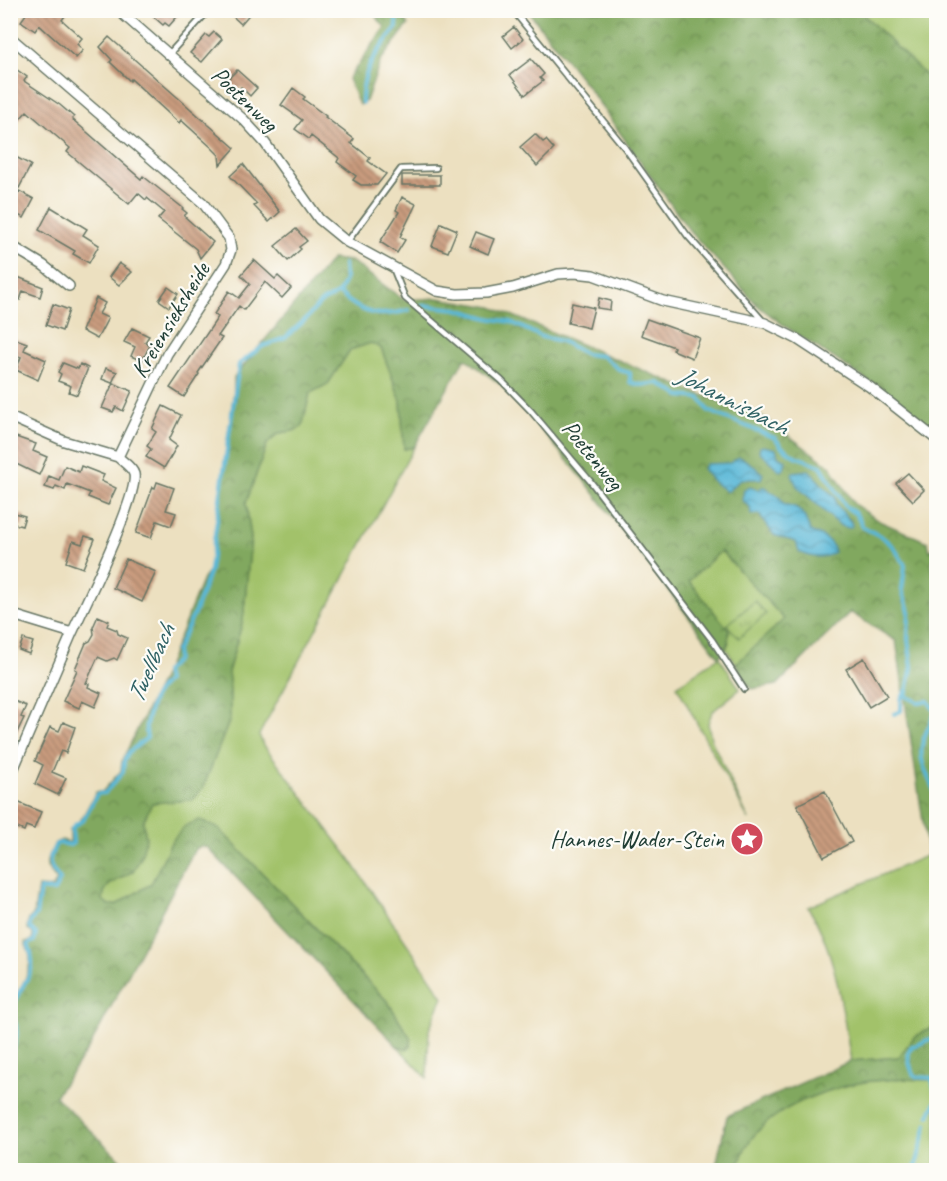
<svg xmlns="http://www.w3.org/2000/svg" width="947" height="1181" viewBox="0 0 947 1181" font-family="Caveat,sans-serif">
<defs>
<pattern id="forest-crowns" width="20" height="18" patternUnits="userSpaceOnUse" patternTransform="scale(1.5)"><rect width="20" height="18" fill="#81a85e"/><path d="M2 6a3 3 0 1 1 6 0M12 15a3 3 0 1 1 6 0" fill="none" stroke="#698a4e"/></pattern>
<pattern id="park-tufts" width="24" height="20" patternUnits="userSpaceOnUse" patternTransform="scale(1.5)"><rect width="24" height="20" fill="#a2c26a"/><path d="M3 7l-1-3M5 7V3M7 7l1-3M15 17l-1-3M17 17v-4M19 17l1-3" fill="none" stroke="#839f58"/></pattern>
<pattern id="water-waves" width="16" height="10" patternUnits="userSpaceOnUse" patternTransform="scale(1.5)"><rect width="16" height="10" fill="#59b7d7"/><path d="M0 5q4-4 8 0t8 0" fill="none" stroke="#4996af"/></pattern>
<pattern id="building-back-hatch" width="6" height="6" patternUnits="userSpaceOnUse" patternTransform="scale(1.5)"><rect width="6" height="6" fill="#c99b7e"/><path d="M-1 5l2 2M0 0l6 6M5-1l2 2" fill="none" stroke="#a38068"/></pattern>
</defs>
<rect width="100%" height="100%" fill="#fdfcf7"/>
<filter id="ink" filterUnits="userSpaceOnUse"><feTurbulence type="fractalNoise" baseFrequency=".0167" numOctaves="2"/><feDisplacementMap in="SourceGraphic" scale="12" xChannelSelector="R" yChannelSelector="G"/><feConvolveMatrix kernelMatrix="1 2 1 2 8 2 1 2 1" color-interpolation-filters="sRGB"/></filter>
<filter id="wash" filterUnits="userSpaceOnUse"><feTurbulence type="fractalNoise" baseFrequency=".008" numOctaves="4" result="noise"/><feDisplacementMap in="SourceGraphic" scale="24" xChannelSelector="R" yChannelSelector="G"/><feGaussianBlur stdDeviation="1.35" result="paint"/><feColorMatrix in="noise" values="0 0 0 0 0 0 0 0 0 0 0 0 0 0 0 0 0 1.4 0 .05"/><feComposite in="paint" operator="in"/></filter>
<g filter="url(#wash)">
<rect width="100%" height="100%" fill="#ece0c0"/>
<!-- grass -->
<path fill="#a2c26a" stroke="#60804f" stroke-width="1.5" d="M860,11H936V86Z
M371,343L381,348L401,401L404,449L414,447L259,735L263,744L347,855L443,997L429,1030L427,1078L398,1047L406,1049L411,1039L388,1002L218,828L172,841L151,884L116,905H109L103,901L104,892L109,885L133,871L146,838L143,822L152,803L203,788L230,719V690L228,672L243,620L251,538L246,503L267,444L279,433L293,431L302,427L310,393L328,384L350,350Z
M721,551L785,619L736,664L726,649L729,642L689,581Z
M719,657L740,689L712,712L708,723L711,739L749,820L677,686Z
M928,855L931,930L936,954V1026L914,1037L899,1057L851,1061C842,1009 837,952 808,907Z
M895,1079L936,1080V1170H738C746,1120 805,1096 849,1085C863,1081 880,1081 895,1079Z"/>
<!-- forest -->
<path fill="url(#forest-crowns)" stroke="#507249" stroke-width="1.5" d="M760,10L765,18L784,11H860L936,86V433L881,389L786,327L758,306L689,230L586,85L528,11Z
M371,11H400L408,25L381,60L366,101L359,105L348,79L385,27Z
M332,259L351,261L404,300L438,298L492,307L692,391L766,419L831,467L854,504L881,522L928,542L930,551L936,547V557L931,561L936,585V954L931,930L928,855L896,641L850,612L777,685L751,689L736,664L784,619L721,551L689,581L729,630C729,642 727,648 719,657L588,485L527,413L501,385L465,358L414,447L404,449L401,401L381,348L371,343L350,350L328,384L310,393L302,427L293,431L279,433L267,444L246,503L251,538L243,620L228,672L230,690V719L203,788L192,800L152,803L143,822L146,838L141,858L133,871L109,885L104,892L103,900L109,905H116L151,884L172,841L185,826L199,820L218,828L388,1002L411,1039V1046L406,1049L398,1047L208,848L201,846L195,849L90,1046L55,1096L131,1170H11L10,1048L15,1040L17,1028C0,1003 29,987 30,961C31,955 27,948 25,942L32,941L33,934L27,928L29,919L34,914L38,887L52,888L57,881L47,867V861L55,843L62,840L70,843V830L82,818L96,792H102L121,771L122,761L165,672L203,579L210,570L234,390V377Z
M936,1026V1080C908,1079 877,1078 849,1085C805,1096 746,1120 738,1170H715L727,1116L851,1061L899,1057L914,1037Z"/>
<!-- park -->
<path fill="url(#park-tufts)" stroke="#60804f" stroke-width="1.5" d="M755,601L766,614L739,638L727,625Z"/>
<!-- water -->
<path fill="url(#water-waves)" stroke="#3c7a86" stroke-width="1.5" d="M763,446L776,449L778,456L786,460L784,469L780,471L759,451L760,447Z
M739,457C747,459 757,469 763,474L761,479H741L727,492L714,482L703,469L706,464L730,463Z
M809,470L825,488L835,497L836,504L851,522L852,526L849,528L841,526L825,512L797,486L792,475L793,472Z
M750,487L758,490L762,487H766L771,492L779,496L784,504L795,507L804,515L810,531C821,536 828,538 834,548V552C824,560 810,557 799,552L796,542L774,535L759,514L751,515L750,507L742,500L744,490Z"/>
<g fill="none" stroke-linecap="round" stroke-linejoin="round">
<!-- stream -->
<path stroke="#59b7d7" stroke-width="4" d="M362,103C361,70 377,51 397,27L396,18L392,10
M339,293C363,315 378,318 409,310
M339,293L345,280L344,264
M422,305L457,309L488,318L511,322L542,337L561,341L586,354L602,356L620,370L630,373V382L640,385L659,383L680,396L700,398L709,411L775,438L782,447L795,456L821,466L846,507L856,514L863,527L882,537L893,546L905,565L902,590L909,611L908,639L912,667L906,696L918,702L928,701L936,712
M936,712C916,751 917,755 936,794
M894,714L901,711V699L906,691
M936,1038C926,1039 921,1045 912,1046C905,1055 910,1065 913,1074L918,1077L932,1078L936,1094
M10,1055C16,1043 21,1028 11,1016C13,1010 14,1003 17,997C28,974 38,971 28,944L34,941L36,934L29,927L31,920L36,915L40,889L54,891L60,880C47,863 47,863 56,844L61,843L70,845L73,843L72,829L75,825L83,820L97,794L105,793L123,772L124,761L129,752L147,738C144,723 147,723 150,709C153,697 157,690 167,681L165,672L177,659L176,651L194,614L210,570L239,364L263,346L285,338L306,319L320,303L339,293
M929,1115L936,1102
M915,1170L927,1124"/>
</g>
<g id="blocks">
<!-- building -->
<path fill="url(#building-back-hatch)" d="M29,10H69L62,20L82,38L77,44L83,50L76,58L39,25L35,31L21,21Z
M146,10H183L169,26L165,23L163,25Z
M226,10H253L241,24Z
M514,27L523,39L512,48L503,36Z
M214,32L222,39L202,62L190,53L206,35L209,37Z
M109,37L235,148L220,165L219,155L211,147L181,120L179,123L131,79L130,81L110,62L112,60L100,47Z
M531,59L544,74L540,78L543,81L525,95L510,75Z
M10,65L27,77L24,81L60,105L74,117L72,119L141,179L143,176L183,208L182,209L187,213L184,216L213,242L200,258L196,249L158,219L164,212L147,198L146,200L138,193L129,204L67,152L70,148L27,111L10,130Z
M237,70L257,88L250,96L241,87L236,92L225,82Z
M293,88L305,97L303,99L326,116L325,117L354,139L351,143L370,158L368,161L386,174L377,185H361L353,180L356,176L337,162L339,158L311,136L309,139L295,129L302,120L281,105Z
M535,134L543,142L546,140L554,149L537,166L520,147Z
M10,154L31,165L19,188L10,181Z
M243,164L280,212L269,222L254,206L257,204L230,176Z
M402,175H440V185H402Z
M19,191L34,199L24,218L10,211Z
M402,197L416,204L400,237L405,240L397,253L380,242L399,212L396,210Z
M51,207L87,229L83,235L99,245L89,263L73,254L75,251L39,230Z
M441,223L457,230L448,252L432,246Z
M296,229L307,241L299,247L301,249L288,261L275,246Z
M476,232L494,239L488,254L470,246Z
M254,260L275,279L278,276L291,288L282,298L265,282L244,310L239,306L218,336L222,338L198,373L199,374L184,397L170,388L218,317L214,314L229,291L239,298L250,284L241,275Z
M119,263L132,272L119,285L109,277Z
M10,274L43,287L40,297L23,291L20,300L10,297Z
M168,287L178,294L169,307L159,300Z
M96,298L105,303L99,314L108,318L97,339L82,331Z
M599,298L611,301L610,310L597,308Z
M572,303L594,308L589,328L568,323Z
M53,304L69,310L62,331L46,325Z
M647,319L700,338L692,358L673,350L674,347L641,335Z
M132,328L149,336L145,342L150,345L142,361L131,356L135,347L124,342Z
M10,337L27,343L24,350L46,360L38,380L16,370L21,357L10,353Z
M63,363L78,369L80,364L88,368L77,395L69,392L71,386L58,381L61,374L58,372Z
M106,368L117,372L112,383L102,379Z
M113,383L132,391L123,411L116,407L113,412L102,408Z
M163,406L181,415L169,440L177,446L164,468L146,457L151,449L147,446L156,432L152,429Z
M10,435L36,444L33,451L47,457L39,475L10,461Z
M65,466L79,472L81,466L104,475L101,481L116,488L108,505L88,497L90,493L67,484L65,490L56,486L54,490L45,487L49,476L59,480Z
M908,473L924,490L913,501L896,483Z
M157,482L174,488L166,510L176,513L171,526L157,521L151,538L136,533L153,487L155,488Z
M14,513L25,516L22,526L11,523Z
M85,536L95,539L83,568L66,562L73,541L82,544Z
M126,559L156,572L142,602L113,588Z
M98,616L109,621L107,626L117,630L118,634L127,638L117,660L114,658L107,661L98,657L86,683L89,684L88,687L101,693L95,707L82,701L79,708L63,701L77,670L75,669L86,643L90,641L94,634L93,627Z
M23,639L33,642L29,654L19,650Z
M864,658L887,696L869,707L846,669Z
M14,701L26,706L21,717L24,718L10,747V709Z
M63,722L75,727L66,753L61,751L52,772L66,778L58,795L35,784L43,765L35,761L50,727L59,731Z
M825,791L852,842L824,857L797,805Z
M10,799L41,812L34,829L26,826L24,831L10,825Z"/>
</g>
</g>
<g filter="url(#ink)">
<use href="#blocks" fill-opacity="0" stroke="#677665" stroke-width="1.5"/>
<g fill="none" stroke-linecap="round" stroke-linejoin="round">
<!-- lane casing -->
<g stroke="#677665" stroke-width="8">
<path id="lane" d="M516,14L625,148L687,235L763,321
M169,54L209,10
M347,242L401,169L436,168
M393,268L405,298L501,380L531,411L591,482L712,640L744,689"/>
</g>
<!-- street casing -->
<g stroke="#677665" stroke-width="12">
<path id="street" d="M118,10L244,120L265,143L319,219L347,242L437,291L457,294L486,293L513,288L558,274L575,273L593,275L663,301L765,323L797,339L870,387L936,439
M10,37L203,203L229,238L231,250L226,264L167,354L118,457C123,462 132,467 134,474C139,495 84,607 72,633L10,614
M10,245L43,265L69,286
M10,417L64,441L118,457
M10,777L72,633"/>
</g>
<!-- lane -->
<use href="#lane" stroke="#fff" stroke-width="4.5"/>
<!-- street -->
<use href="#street" stroke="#fff" stroke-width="9"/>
</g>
</g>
<!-- icons -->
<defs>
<g id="sight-disc" transform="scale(1.725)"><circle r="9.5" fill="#d1495b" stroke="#fdfcf7"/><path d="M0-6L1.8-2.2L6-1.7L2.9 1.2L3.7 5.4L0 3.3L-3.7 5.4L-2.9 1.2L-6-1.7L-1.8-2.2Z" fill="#fff"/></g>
</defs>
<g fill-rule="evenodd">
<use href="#sight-disc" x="747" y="839"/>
</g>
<g text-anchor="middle" stroke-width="4.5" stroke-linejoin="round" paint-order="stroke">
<!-- street labels -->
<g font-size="24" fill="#1f3d34" stroke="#fdfcf7">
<text transform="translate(245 99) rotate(44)" y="8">Poetenweg</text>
<text transform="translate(170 320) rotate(-59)" y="8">Kreiensieksheide</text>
<text transform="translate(593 455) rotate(51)" y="8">Poetenweg</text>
</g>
<!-- poi labels -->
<g font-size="24" fill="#1f3d34" stroke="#fdfcf7" text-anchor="end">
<text x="724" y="847">Hannes-Wader-Stein</text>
</g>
<!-- water labels -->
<g font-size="26" font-style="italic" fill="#306265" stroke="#fdfcf7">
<text transform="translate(733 400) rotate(27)" y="9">Johannisbach</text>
<text transform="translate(150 663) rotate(-66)" y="9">Twellbach</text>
</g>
</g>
<!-- margin -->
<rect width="947" height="1181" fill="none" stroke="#fdfcf7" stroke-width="36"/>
</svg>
